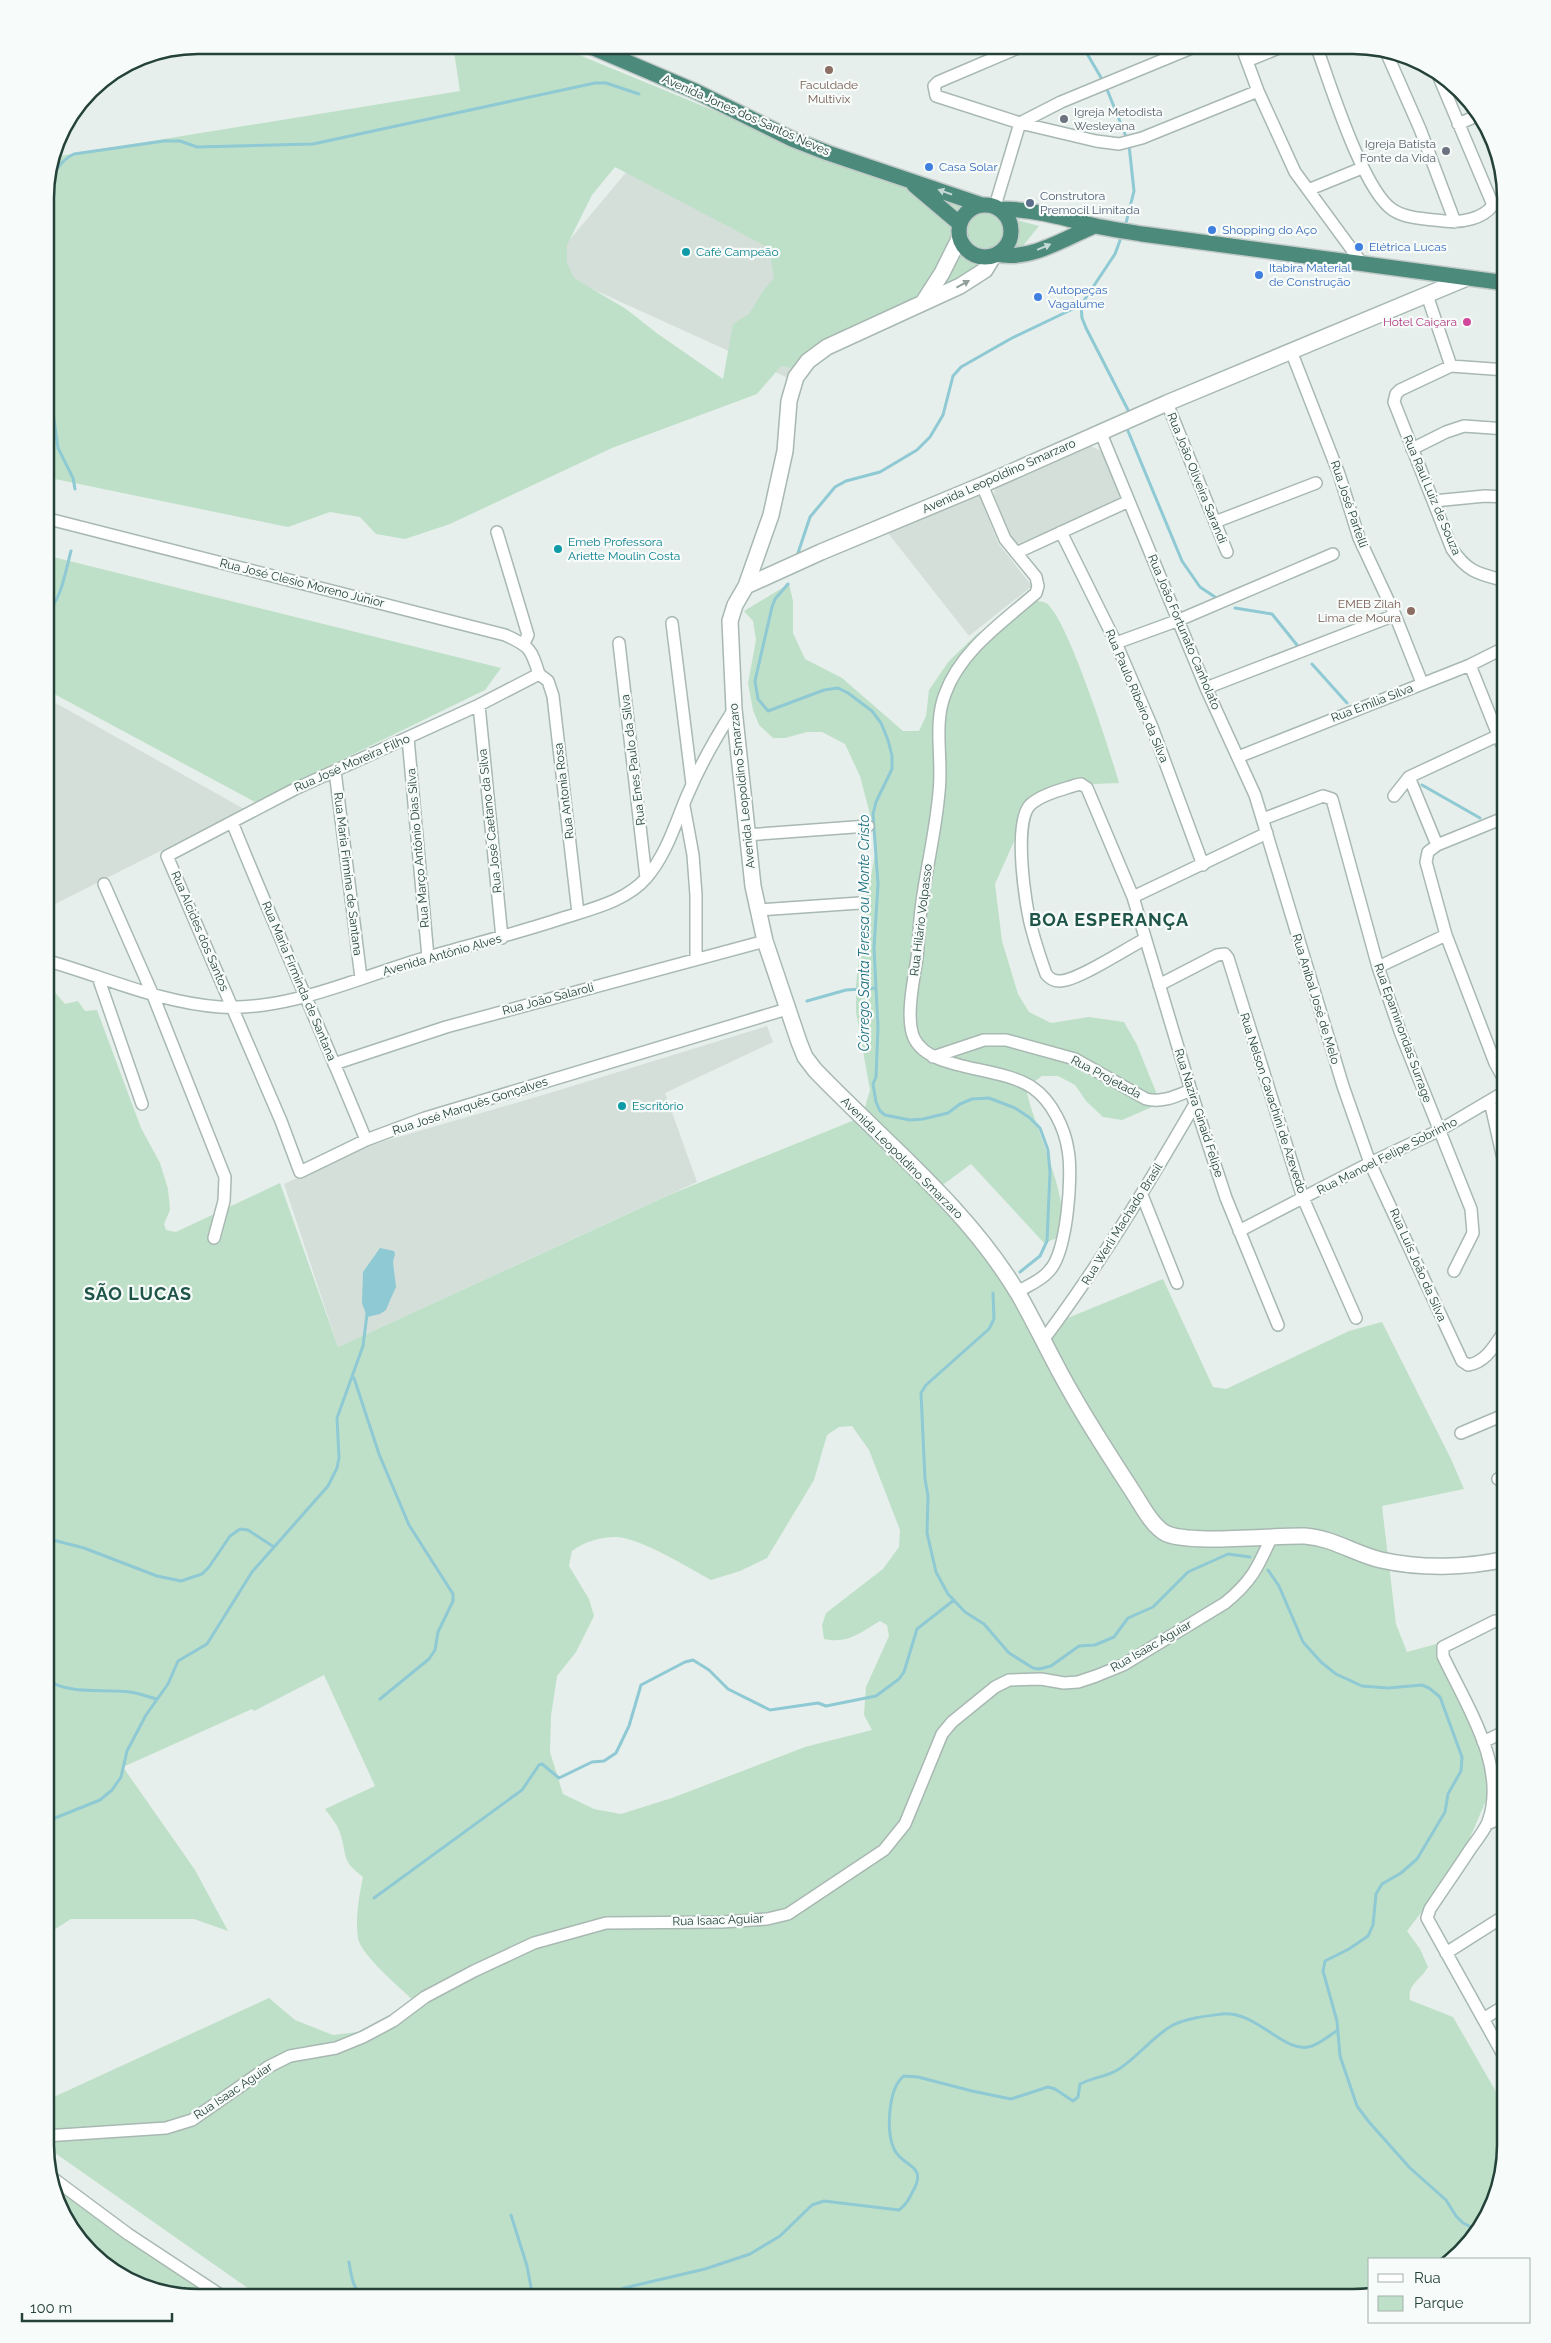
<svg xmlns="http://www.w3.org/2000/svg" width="1551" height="2343" viewBox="0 0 1551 2343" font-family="Raleway,sans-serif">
<rect width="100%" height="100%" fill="#e6efeb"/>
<!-- built -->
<path fill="#d4dfda" d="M680,108L848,176L800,351L788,378L546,268Z
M1089,445L1105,453L1124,498L1015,545L994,495L995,487Z
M979,494L998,543L1032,586L969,636L888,533Z
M45,697L244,809L45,909Z
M767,1026L773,1042L665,1093L697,1182L338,1347L284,1184L368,1146L553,1092Z"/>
<!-- green -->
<path fill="#bfe0c8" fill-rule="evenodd" d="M453,45H555L863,172L959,204L1039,226L1014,257L949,288L798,369L781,366L757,394L612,448L450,524L405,539L376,534L360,517L330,512L288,527L45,477V188L53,157L460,91ZM615,167L769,248L774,278L763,291L749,314L733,324L723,379L658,334L626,309L574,278L567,263V245L592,195Z
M45,555L501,668L485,690L255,802L45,689Z
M789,584L793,601V633L805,659L842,678L903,731H919L926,716L929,690L949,661L977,634L1031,600C1035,601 1042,601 1046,603C1067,616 1111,754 1119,783L1069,785L1029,799L1016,837L995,884L1002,941L1018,994L1029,1012L1051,1023L1089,1017L1124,1022L1137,1045L1156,1092L1152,1107L1122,1120L1103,1117L1086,1101L1075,1085L1058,1076H1042L1026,1088C1033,1127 1073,1200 1060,1237L1044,1243L971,1164L940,1187L1036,1331L1163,1279L1213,1387L1226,1389L1349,1331L1382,1322L1451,1459L1464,1489L1382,1506L1396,1624L1407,1652L1436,1644L1478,1733L1491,1789L1459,1863L1407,1931L1420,1949L1428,1967C1421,1980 1407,1984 1410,2000L1453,2017L1506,2109V2145L1485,2222L1448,2259H1370V2294L1353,2298H262L45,2146V2101L269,1998L295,2020L333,2035L366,2031L414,2001C401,1989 360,1954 358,1938C355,1919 359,1896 363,1877C340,1859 348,1857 340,1833C338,1825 330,1816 325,1809L375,1786L324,1675L254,1711L252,1709L123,1767L195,1870L228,1931L194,1919H71L52,1931L45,1942V969L53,990L65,1004L78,1001L85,1011L97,1010L141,1128L160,1163L168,1189L170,1210L164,1224L166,1230L176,1232L280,1183L338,1347L669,1195L862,1117L870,1090L856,1012V985L864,914L875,854L872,822L860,776L845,744L822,732H807L785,738H773L759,725L753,710L748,683L756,640L753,621L744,611ZM852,1426L869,1450L900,1530L899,1547L883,1569L826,1613L822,1625L824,1639C849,1644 859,1633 880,1621L887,1625L889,1636L866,1687L864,1715L872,1730L805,1747L672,1798L621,1814L594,1809L563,1794L550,1752L551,1716L557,1676L576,1652L594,1616L589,1599L569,1566L572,1551C584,1542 600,1537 615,1537C639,1537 689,1568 711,1580L740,1571L767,1558L814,1480L827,1435L839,1427Z
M57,2189L217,2298H188L121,2277L65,2221Z"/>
<!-- water -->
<path fill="#8ec9d4" d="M380,1248L394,1251L395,1254L393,1262L396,1287L391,1298L386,1310L380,1314L367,1317L362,1303L363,1272Z"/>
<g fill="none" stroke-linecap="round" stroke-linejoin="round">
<!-- stream -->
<path stroke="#8ec9d4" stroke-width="3" d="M1082,45L1103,81
M1106,87L1127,139
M1125,227L1134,191L1129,145
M45,262C48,229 38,171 74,154L164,141H180L197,147L313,144L595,83H606L639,94
M1081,305L1082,318L1086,328L1128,410
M45,387L53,412L58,448L73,478L75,489
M1128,431L1182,561L1200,587L1215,597
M797,556L810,517L835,487L846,481L880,472L917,450L930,437L943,415L953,376L961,367L1012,338L1081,305L1115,254L1122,235
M788,584L775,599L772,607L755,681L758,699L768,711L824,690L838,688L848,693L872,711L881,723L888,740L892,756V769L876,802L873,814L878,884L874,948L878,1027L876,1077L873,1084L876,1102L880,1111L885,1115L910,1120L923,1119L948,1113L960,1104L972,1099L989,1098L1015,1108L1030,1118L1040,1128L1048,1150L1050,1172L1047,1241L1040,1256L1020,1272
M1235,608L1272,614L1297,645
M45,615C62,600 65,572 71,551
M1312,664L1347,703
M1422,785L1480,818
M807,1001L846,990L876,988
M993,1293L994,1319L989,1329L926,1385L921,1393L925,1479L928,1496L927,1533L936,1572L948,1594L965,1612L984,1624L1009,1653L1033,1668L1039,1669L1051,1666L1079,1646L1095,1645L1114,1637L1128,1618L1153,1607L1188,1572L1228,1554L1250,1557
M354,1378L379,1454L409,1525L453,1594V1601L438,1632L435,1650L429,1659L380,1699
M45,1538L84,1548L157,1576L181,1581L202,1574L209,1567L230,1536L240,1529L248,1530L274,1547
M1268,1570L1279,1586L1303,1642L1321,1662L1336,1674L1362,1686L1388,1688L1422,1685L1429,1688L1440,1697L1462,1757L1461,1771L1448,1794L1445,1812L1417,1859L1401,1873L1382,1884L1376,1894L1373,1925L1368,1936L1349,1949L1325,1961L1323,1971L1337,2021L1340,2056L1357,2106L1369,2122L1410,2168L1446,2200L1456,2216L1463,2223L1477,2230
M45,1679C72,1696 101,1688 130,1692C139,1693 148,1697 157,1699
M45,1822L100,1800L112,1790L121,1777L127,1751L146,1715L168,1684L178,1661L207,1644L252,1572L328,1486L337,1468L339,1458L337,1418L363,1346L367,1314
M374,1898L522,1790L539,1765L542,1764L559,1778L592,1762L604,1761L616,1753L629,1726L641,1685L685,1662L693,1660L709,1670L728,1689L770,1710L818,1703L826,1706L876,1696L899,1679L904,1672L917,1629L954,1600
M511,2215L527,2266L533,2298
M349,2262C351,2275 353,2291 365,2298
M607,2298L624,2288L705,2269L750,2254L780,2236L812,2205L824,2201L899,2210C906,2205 909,2199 913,2191C928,2164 903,2168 894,2149C886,2131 888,2088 904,2076L918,2077L972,2091L1011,2099L1048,2087L1055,2089L1073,2101L1078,2097L1080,2084C1093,2077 1107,2077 1119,2069C1139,2056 1153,2036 1173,2025C1187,2018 1206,2016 1222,2014C1257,2010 1285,2056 1312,2046C1321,2043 1330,2035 1338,2030"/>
<!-- minor casing -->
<g stroke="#a8b8b2" stroke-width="14">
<path id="minor" d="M1025,45L938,82L934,86L936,96L1020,123L1096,141L1119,144L1142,138L1258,91
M1241,45L1258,91L1295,172L1361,262
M1316,45C1329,81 1363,191 1393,210C1407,219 1427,219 1444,221C1461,223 1483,219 1493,205L1436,70
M1387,54L1420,129L1455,222
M1247,61L1286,45
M1458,124L1479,115
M1308,190L1362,168
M995,206L1020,123L1061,102L1199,45
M1427,295L1451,366
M1291,351L1339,474L1359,538L1395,615L1422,683
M1167,403L1227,552
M1100,431L1206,688L1255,795L1343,1086L1370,1163L1462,1361L1468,1365C1487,1362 1495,1344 1506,1329
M1412,449L1446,432L1464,426L1506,429
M982,485L1005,539L1036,577L1038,586L1036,593C1002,623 961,650 945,694C933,725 943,759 939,792C936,829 927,865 922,902C919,920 919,939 917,958C914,979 905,1018 914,1038C930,1072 1000,1065 1033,1088C1052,1101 1065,1129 1068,1150C1073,1175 1067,1253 1049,1271C1041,1281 1027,1286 1017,1292
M1434,501L1485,496L1506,497
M45,518L505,635C530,646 531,649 539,674
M1215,522L1316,483
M497,532L528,635L524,643
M1061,532L1116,643L1152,727L1203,865
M1016,553L1129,501
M1506,581C1480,574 1468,573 1452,549L1394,402L1396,394L1400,390L1451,366L1506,370
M672,623L692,784
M619,643L646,878
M1116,643L1179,620L1333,554
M1470,665L1506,755
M539,674L479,705L295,789L167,856L281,1121L300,1172L366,1140L425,1118L787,1009
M539,674L548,681L553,696L578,913
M1206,688L1395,615
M479,705L502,938
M408,738L428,957
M1238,757L1470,665L1506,647
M335,771L361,978
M1409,777L1437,845
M1394,796L1409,777L1497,736
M684,806L693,855L696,895V959
M1263,819L1323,796L1332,799L1378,967L1401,1034L1471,1209L1473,1233L1454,1271
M1501,819L1506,834
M232,822C275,929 323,1034 366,1140
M746,835L868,826
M104,884L152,993L225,1177L224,1201L214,1238
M1133,897L1267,833
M757,910L860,903
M1145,939C1127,948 1076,982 1059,981C1053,981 1050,979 1046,974C1041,960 1036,945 1032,930C1025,906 1013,823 1030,805C1042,794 1061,790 1076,785L1081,784L1087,788L1133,897L1195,1104L1226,1198L1278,1325
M45,960C102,976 160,1003 220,1007C291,1011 361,976 428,957C473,944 518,933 563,918C591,909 627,901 647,877C667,853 675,824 687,796C700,765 716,737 734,709
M1378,967L1446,935
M98,977L142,1104
M1159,985L1217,955L1225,954L1228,958L1303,1198L1356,1318
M933,1057L984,1040H1006L1075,1059L1146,1099C1163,1103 1176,1096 1191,1090
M334,1064L446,1027L765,941
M1506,1083L1495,1063L1446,935L1426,862L1428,852L1437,845L1506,817
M1490,1101L1506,1172
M1142,1195L1177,1283
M1239,1231L1370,1163L1440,1130L1506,1091
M1044,1339C1100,1264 1148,1185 1195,1104
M1461,1433L1506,1414
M1498,1479L1506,1475
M1483,1742L1506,1731
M1487,1824L1506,1816
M1446,1953L1506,1915
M1483,2019L1506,2005
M1506,2060L1427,1918L1430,1909C1444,1888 1458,1868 1471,1848C1477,1840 1484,1831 1488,1822C1508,1767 1466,1705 1443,1656V1647L1495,1621L1506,1622
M45,2136L166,2128L192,2120L268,2067L290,2056L336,2048L363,2037L393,2021L425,1997L474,1971L534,1943L606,1923L722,1922L767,1919L788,1914L884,1850L905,1824L942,1734L952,1722L995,1687L1009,1680L1041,1679L1064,1683L1078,1682L1096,1676L1123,1665L1225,1603C1252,1581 1258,1567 1272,1536
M54,2179L128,2234L225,2298"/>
</g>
<!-- tertiary casing -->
<g stroke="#a8b8b2" stroke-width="18">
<path id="tertiary" d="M994,255L985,270L960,286L827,347L808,361L796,377L789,401L785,451L771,515L746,586L735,605L730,621L734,709L753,886L765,941L799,1042L805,1057L815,1070C885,1143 967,1207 1019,1295C1038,1328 1053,1362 1072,1394C1090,1426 1111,1458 1131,1489C1140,1502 1151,1525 1165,1533C1188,1545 1275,1535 1305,1536C1333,1538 1355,1554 1381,1560C1421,1569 1466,1568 1506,1559
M924,301L942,273L960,237
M746,586L821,552L982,485L1167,403L1467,278"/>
</g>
<!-- trunk casing -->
<g stroke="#c2cac8" stroke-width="18">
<path id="trunk" d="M587,45L697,92L792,139L828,153L982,205
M914,185L960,224
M959 231a26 26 0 1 1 52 0a26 26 0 1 1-52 0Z
M1000,209C1032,209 1061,217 1092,225C1108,229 1125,231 1142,234L1506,283
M997,254C1028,262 1066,238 1094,226"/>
</g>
<!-- minor -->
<use href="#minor" stroke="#fff" stroke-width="11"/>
<!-- tertiary -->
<use href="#tertiary" stroke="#fff" stroke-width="15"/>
<!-- trunk -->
<use href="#trunk" stroke="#4c8a7c" stroke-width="15"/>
</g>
<!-- one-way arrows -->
<defs><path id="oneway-solid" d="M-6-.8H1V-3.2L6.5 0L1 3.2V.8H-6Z" transform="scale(1.25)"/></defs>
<g fill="#c4d9d4">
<use href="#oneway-solid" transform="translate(945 192) rotate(-161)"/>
<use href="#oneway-solid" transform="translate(1044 247) rotate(-23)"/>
</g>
<use fill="#92a09c" href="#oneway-solid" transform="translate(963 284) rotate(-29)"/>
<!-- markers -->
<g fill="#8d6e63" stroke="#f7fbf9" stroke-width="2">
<circle cx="829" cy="70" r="5"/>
<circle cx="1411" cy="611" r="5"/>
</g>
<g fill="#6b7280" stroke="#f7fbf9" stroke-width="2">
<circle cx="1064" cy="119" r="5"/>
<circle cx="1446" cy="151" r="5"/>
</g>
<g fill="#3f7fe0" stroke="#f7fbf9" stroke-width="2">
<circle cx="929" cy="167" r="5"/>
<circle cx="1212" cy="230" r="5"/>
<circle cx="1359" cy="247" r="5"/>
<circle cx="1259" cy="275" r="5"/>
<circle cx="1038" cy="297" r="5"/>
</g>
<circle fill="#5c6f8a" stroke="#f7fbf9" stroke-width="2" cx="1030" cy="203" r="5"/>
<g fill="#0f9aa8" stroke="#f7fbf9" stroke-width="2">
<circle cx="686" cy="252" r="5"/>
<circle cx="558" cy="549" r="5"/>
<circle cx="622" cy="1106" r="5"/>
</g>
<circle fill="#d1479c" stroke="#f7fbf9" stroke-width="2" cx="1467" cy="322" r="5"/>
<g text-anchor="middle" stroke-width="4.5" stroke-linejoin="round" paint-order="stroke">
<!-- education labels -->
<g font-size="12" fill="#785e54" stroke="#f7fbf9">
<text x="829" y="89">Faculdade<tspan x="829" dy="14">Multivix</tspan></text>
<text x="1401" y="608" text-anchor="end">EMEB Zilah<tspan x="1401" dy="14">Lima de Moura</tspan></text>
</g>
<!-- worship labels -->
<g font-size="12" fill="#5b616d" stroke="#f7fbf9" text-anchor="start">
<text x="1074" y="116">Igreja Metodista<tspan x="1074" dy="14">Wesleyana</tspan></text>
<text x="1436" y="148" text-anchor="end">Igreja Batista<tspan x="1436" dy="14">Fonte da Vida</tspan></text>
</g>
<!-- street labels -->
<g font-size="12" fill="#24423a" stroke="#f7fbf9">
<text transform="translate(746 115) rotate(24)" y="4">Avenida Jones dos Santos Neves</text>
<text transform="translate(999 476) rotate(-24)" y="4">Avenida Leopoldino Smarzaro</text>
<text transform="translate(1197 478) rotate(68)" y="4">Rua João Oliveira Sarandi</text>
<text transform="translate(1432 495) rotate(67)" y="4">Rua Raul Luiz de Souza</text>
<text transform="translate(1349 504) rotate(71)" y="4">Rua José Partelli</text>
<text transform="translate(302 583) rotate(14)" y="4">Rua José Clesio Moreno Júnior</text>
<text transform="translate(1184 632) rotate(67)" y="4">Rua João Fortunato Canholato</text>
<text transform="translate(1137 696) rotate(67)" y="4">Rua Paulo Ribeiro da Silva</text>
<text transform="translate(1372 703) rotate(-21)" y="4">Rua Emília Silva</text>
<text transform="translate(633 760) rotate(-97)" y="4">Rua Enes Paulo da Silva</text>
<text transform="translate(352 763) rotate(-24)" y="4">Rua José Moreira Filho</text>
<text transform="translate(742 786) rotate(-96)" y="4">Avenida Leopoldino Smarzaro</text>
<text transform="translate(564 791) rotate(-97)" y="4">Rua Antonia Rosa</text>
<text transform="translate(490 821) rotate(-96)" y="4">Rua José Caetano da Silva</text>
<text transform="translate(418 848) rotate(-95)" y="4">Rua Março Antônio Dias Silva</text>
<text transform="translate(348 874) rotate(83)" y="4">Rua Maria Firmina de Santana</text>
<text transform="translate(921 920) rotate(-83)" y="4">Rua Hilário Volpasso</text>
<text transform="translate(200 931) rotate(67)" y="4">Rua Alcides dos Santos</text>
<text transform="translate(442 955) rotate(-16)" y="4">Avenida Antônio Alves</text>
<text transform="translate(299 981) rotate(67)" y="4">Rua Maria Firminda de Santana</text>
<text transform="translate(548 999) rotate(-15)" y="4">Rua João Salaroli</text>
<text transform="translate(1316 999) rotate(73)" y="4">Rua Anibal José de Melo</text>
<text transform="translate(1403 1033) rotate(70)" y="4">Rua Epaminondas Surrage</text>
<text transform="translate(1106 1077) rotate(28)" y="4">Rua Projetada</text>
<text transform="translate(1273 1103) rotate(72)" y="4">Rua Nelson Cavachini de Azevedo</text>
<text transform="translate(470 1106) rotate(-18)" y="4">Rua José Marquês Gonçalves</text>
<text transform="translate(1199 1113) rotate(72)" y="4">Rua Nazira Ginaid Felipe</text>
<text transform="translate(1387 1156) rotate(-27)" y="4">Rua Manoel Felipe Sobrinho</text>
<text transform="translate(902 1158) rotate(45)" y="4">Avenida Leopoldino Smarzaro</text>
<text transform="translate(1122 1224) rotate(-58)" y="4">Rua Werli Machado Brasil</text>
<text transform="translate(1418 1265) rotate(66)" y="4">Rua Luís João da Silva</text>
<text transform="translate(1151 1646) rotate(-30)" y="4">Rua Isaac Aguiar</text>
<text transform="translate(718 1920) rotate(-2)" y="4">Rua Isaac Aguiar</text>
<text transform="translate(233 2091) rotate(-34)" y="4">Rua Isaac Aguiar</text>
</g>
<!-- shop labels -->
<g font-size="12" fill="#366cbe" stroke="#f7fbf9" text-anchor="start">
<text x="939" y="171">Casa Solar</text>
<text x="1222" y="234">Shopping do Aço</text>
<text x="1369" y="251">Elétrica Lucas</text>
<text x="1269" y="272">Itabira Material<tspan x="1269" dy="14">de Construção</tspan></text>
<text x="1048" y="294">Autopeças<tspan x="1048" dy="14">Vagalume</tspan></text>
</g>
<!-- service labels -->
<g font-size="12" fill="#4e5e75" stroke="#f7fbf9" text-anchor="start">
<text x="1040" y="200">Construtora<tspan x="1040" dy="14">Premocil Limitada</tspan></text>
</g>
<!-- culture labels -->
<g font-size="12" fill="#0d838f" stroke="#f7fbf9" text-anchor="start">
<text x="696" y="256">Café Campeão</text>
<text x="568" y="546">Emeb Professora<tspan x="568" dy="14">Ariette Moulin Costa</tspan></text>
<text x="632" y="1110">Escritório</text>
</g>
<!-- hotel labels -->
<g font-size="12" fill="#b23c85" stroke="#f7fbf9" text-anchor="end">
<text x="1457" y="326">Hotel Caiçara</text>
</g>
<!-- water labels -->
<g font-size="14" font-style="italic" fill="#1c6f80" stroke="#f7fbf9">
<text transform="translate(864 933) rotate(-90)" y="5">Córrego Santa Teresa ou Monte Cristo</text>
</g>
<!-- district labels -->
<g font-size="18" font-weight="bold" letter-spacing="1" fill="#1f5548" stroke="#f7fbf9">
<text x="1109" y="926">BOA ESPERANÇA</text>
<text x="138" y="1300">SÃO LUCAS</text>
</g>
</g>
<!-- crop -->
<path d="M0 0H1551V2343H0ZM198 54H1353A144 144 0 0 1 1497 198V2145A144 144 0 0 1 1353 2289H198A144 144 0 0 1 54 2145V198A144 144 0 0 1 198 54Z" fill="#f7fbf9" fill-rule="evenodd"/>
<path fill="none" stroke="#24423a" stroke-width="2.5" d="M198 54H1353A144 144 0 0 1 1497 198V2145A144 144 0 0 1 1353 2289H198A144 144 0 0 1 54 2145V198A144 144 0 0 1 198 54Z"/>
<!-- legend -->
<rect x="1368" y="2258" width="162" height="65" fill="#f7fbf9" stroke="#a3b1ad"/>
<rect x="1378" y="2274" width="25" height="8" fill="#ffffff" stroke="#a3b1ad"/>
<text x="1414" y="2283" font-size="15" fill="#24423a">Rua</text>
<rect x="1378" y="2296" width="25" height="15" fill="#bfe0c8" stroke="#a3b1ad"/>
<text x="1414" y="2308" font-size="15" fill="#24423a">Parque</text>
<!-- scale -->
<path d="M22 2313v8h150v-8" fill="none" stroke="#24423a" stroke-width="2.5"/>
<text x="30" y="2313" font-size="15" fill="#24423a" stroke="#f7fbf9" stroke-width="4" paint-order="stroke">100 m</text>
</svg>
